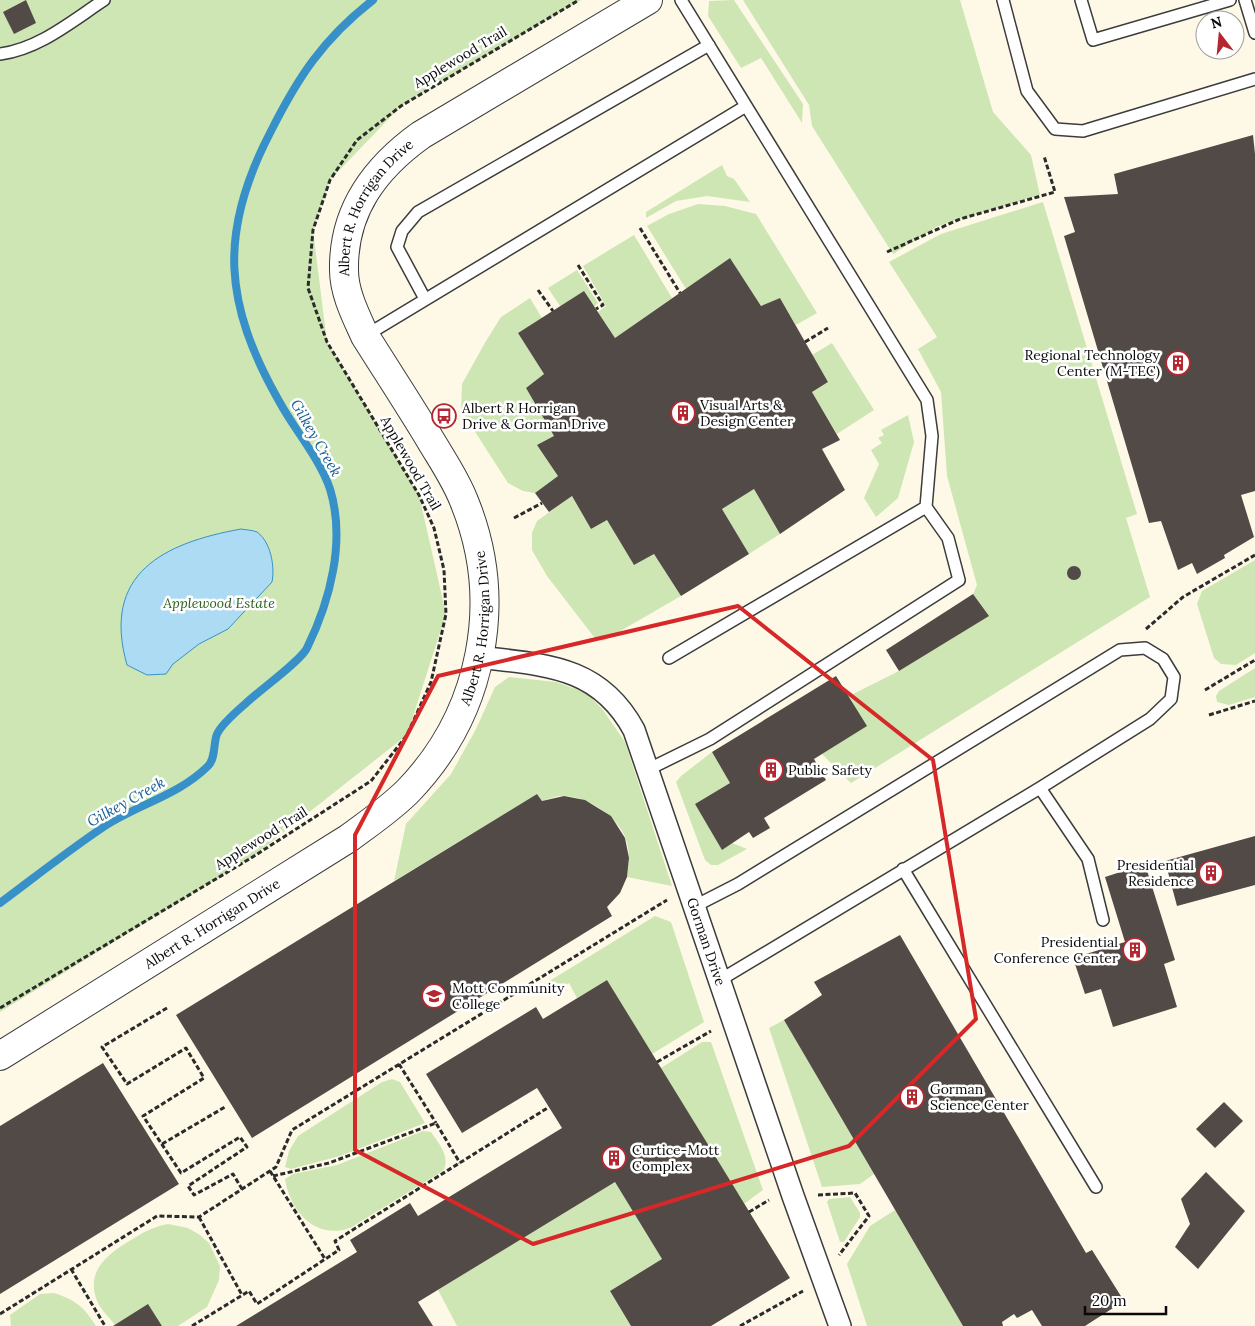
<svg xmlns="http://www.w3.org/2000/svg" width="1255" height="1326" viewBox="0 0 1255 1326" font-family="Lora,serif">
<rect width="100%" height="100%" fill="#fef9e7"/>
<!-- green -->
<path fill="#cee6b3" d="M0,0H581L401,106L330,180L313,230L327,342L419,495L446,614L407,735L251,858L0,1012Z
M734,0L803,104L802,123L761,58L741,68L708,16L709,1Z
M743,0H960L993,112L1031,155L1040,195L938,226L893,254L812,126L809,105Z
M722,165L727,176L734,179L750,202L707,196L676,201L646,218V212Z
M1043,202L1137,514L1126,518L1150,597L851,783L822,754L866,726L849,696L899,671L988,616L973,594L977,585L947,476L941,392L918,349L937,337L889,262L941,234Z
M698,204L725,206L756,214L817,313L796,325L780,298L761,306L730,258L686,289L647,226L669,214Z
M634,235L672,298L615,338L598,312L606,306L583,266Z
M577,270L598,303L594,307L560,306L548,288Z
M530,298L542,318L518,333L544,374L526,388L554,436L558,476L535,493L523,491L508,483L461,410L462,384L486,341L501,317Z
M832,343L874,410L837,434L812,392L828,382L812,355Z
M908,415L914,442L898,498L876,517L864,498L879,464L871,450L882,443L878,438L884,435L881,430Z
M754,489L780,534L749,554L722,509Z
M572,496L591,529L607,520L634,565L654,554L681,596L603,641L594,637L547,576L532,550V533L537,521Z
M1255,560V653L1236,665L1221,664L1214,658L1197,604L1202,591Z
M1255,668V697L1229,705L1217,702L1216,696L1219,691Z
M509,677L556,682L587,693L603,710L625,742L672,886L627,877C629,864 630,851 626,839C617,816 589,797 565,796C558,795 549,799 542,801L537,794L394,881L406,824L451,774L476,729L495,687Z
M712,752L730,783L695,804L722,849L732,843L747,849L718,865H711L705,860L676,782L681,776Z
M655,916L671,922L704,1022L652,1054L607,980L577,998L569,983L548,994L543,985Z
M784,1020L874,1174L860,1184L822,1187L769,1028Z
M702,1042H711L763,1190L744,1204L661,1068Z
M392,1079L400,1082L425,1123L340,1156L291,1169L285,1167L289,1151L298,1136L382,1082Z
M423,1131L431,1132C439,1144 451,1157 443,1171L350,1228C316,1240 290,1212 285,1179L293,1174L337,1165Z
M615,1182L662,1259L610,1291L631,1326H457L438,1290Z
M850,1197L860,1213V1217L844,1242H840L827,1202L829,1199Z
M895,1210L963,1326H867L847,1264L870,1226Z
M168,1224L188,1228L200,1235L209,1243L220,1266L219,1280L207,1307L178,1326H162L148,1305L115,1325C110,1318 102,1311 98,1303C85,1274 104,1257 126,1243C141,1234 151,1227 168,1224Z
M54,1293C76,1300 84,1307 96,1326H11L10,1315L40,1294Z"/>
<!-- water -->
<path fill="#addbf4" stroke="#3791c8" d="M241,529C246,530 253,530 257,532C271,542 275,567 272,582L228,629L199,644L173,664L166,674L147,675L127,665C101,573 164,543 241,529Z"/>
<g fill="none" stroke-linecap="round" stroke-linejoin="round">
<!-- stream -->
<path stroke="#3791c8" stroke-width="8" d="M0,903C35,877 69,850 105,826C139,804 179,795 208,766C216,758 213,744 217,734C222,724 236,712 244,705C257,692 301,661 307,648C330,601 346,541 330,489C320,459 294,429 279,401C224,304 218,233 270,133C298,77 323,39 373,0"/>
</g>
<!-- building -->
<path fill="#524a46" d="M26,0L36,23L14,34L3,12Z
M1253,135L1255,154V491L1241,495L1254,537L1224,555L1225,558L1197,574L1192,563L1178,570L1161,521L1149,523L1064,236L1075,232L1064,197L1118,194L1114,174Z
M730,258L761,306L780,298L828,382L812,392L840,440L822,449L845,490L780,534L754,489L722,509L749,554L681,596L654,554L634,565L607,520L591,529L572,496L549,512L535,493L558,476L537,445L554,436L526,388L544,374L518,333L584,291L615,338Z
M1067 573a7 7 0 1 1 14 0a7 7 0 1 1-14 0Z
M973,594L989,616L899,671L886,650Z
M836,676L867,726L814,759L826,780L764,818L770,828L753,838L749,832L722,850L695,804L730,783L712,752Z
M537,794L542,801L564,796L585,800L611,816L625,838L629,858L627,877L620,893L607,907L612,916L252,1138L176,1015Z
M1255,836V885L1177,906L1165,861Z
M1145,864L1175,960L1164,964L1177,1007L1113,1027L1101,989L1085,994L1073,958L1125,942L1105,877Z
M900,935L1086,1253L1092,1250L1124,1301L1085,1326H1042L1032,1310L1017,1318L1014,1314L1002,1322L1003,1326H963L784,1020L822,995L814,982Z
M607,980L790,1278L711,1326H631L610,1291L662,1259L615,1182L418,1302L433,1326H236L357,1252L350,1240L410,1203L418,1216L562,1128L537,1088L462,1133L426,1074L536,1007L543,1019Z
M103,1063L179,1184L0,1294V1126Z
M1224,1102L1243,1121L1215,1148L1196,1129Z
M1206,1172L1245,1211L1198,1269L1175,1247L1190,1224L1181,1199Z
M148,1304L162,1326H113Z"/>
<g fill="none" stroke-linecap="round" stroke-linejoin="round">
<!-- service casing -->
<g stroke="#3c3c3c" stroke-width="14">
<path id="service" d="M1003,0L1027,91L1055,129L1083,131L1255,79
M1081,0L1093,40L1230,0
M1245,0L1255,33
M0,54C39,49 72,21 104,0
M425,299L397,247L402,231L418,212L709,45
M365,336L746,106
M669,658L926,507
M649,769L710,739L959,580L948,538L926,507L932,436L927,400L681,0
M1040,788L1088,859L1103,920
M903,869L1096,1187
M695,906L738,884L1120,650L1145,648L1163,659L1174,677L1171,699L1150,719L1040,788L720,980"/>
</g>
<!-- minor casing -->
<g stroke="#3c3c3c" stroke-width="24">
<g id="minor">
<path id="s1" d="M478,657C544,665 599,665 634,730L793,1196L840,1326"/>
</g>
</g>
<!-- tertiary casing -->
<g stroke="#3c3c3c" stroke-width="30">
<g id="tertiary">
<path id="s2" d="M0,1056L349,838C369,823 390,809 408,791C483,713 505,601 464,501C456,480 443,461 431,441C410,406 387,371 365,336C356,316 344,293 344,270C343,210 375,168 421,135L648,0"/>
</g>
</g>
<!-- path -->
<path stroke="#2b2b2b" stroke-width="3" stroke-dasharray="5 2.5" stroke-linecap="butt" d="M640,228L680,293
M887,252L960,219L1055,192L1044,156
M578,265L603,305L596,309
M538,290L553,311
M805,342L828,328
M514,518L542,503
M1146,629L1183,597L1255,555
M1205,690L1255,660
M1209,715L1255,701
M0,1008L251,858L371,781L407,735L431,682L446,614L444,570L434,528L419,495L327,342L308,288L313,230L330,180L357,140L401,106L579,0
M167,1008L102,1047L127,1084L186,1048L204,1078L143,1116L181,1173L240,1137L247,1147L188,1186L194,1195L233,1174L242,1189
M657,1062L711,1031
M399,1064L436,1123
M162,1144L225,1107
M270,1171L325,1259
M273,1176L329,1163L436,1123L460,1163
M818,1195L855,1193L869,1216L839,1255
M749,1212L769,1200
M199,1217L242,1295
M71,1269L105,1326
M0,1314L157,1216L199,1217L276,1167L292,1130L667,900
M192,1326L249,1291L257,1304L339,1250L335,1241L549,1107
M740,1326L803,1291"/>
<!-- service -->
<use href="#service" stroke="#fff" stroke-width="11"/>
<!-- minor -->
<use href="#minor" stroke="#fff" stroke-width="21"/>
<!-- tertiary -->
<use href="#tertiary" stroke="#fff" stroke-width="28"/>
</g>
<!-- marked area -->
<path fill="none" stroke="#d62828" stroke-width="4" stroke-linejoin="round" d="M738,606L933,760L976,1019L849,1146L533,1244L355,1150V835L438,676Z"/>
<!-- icons -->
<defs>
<g id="building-ring" transform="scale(1.25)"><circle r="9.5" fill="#fff" stroke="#b42731" stroke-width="1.5"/><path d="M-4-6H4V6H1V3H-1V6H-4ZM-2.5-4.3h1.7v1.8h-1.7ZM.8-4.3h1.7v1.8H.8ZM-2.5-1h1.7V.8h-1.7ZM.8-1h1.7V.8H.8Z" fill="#b42731"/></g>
<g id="bus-ring" transform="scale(1.25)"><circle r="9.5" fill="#fff" stroke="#b42731" stroke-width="1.5"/><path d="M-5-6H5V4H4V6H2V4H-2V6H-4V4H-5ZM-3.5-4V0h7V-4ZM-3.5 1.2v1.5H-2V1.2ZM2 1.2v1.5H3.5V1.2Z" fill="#b42731"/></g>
<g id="university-ring" transform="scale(1.25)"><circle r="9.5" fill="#fff" stroke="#b42731" stroke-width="1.5"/><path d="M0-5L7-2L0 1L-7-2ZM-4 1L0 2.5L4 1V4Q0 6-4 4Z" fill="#b42731"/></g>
</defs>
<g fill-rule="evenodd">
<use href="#building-ring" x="1178" y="363"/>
<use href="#building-ring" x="683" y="413"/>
<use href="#bus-ring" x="444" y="416"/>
<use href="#building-ring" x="771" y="770"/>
<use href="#building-ring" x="1211" y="873"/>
<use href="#building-ring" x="1135" y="950"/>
<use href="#university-ring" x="434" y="996"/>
<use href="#building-ring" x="912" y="1097"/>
<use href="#building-ring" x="614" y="1158"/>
</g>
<g text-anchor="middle" stroke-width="5" stroke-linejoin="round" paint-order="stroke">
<!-- street labels -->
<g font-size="14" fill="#090909" stroke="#fff">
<text transform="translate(460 57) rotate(-31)" y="5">Applewood Trail</text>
<text dy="5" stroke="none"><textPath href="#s2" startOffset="1134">Albert R. Horrigan Drive</textPath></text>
<text transform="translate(411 463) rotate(60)" y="5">Applewood Trail</text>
<text dy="5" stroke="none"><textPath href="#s2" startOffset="669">Albert R. Horrigan Drive</textPath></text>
<text transform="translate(261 838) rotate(-32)" y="5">Applewood Trail</text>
<text dy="5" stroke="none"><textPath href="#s2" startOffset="250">Albert R. Horrigan Drive</textPath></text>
<text dy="5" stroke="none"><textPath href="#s1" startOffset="405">Gorman Drive</textPath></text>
</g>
<!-- poi labels -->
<g font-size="14" fill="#090909" stroke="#fff" text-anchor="start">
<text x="1160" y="360" text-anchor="end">Regional Technology<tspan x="1160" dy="16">Center (M-TEC)</tspan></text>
<text x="700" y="410">Visual Arts &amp;<tspan x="700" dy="16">Design Center</tspan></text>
<text x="462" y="413">Albert R Horrigan<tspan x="462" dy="16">Drive &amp; Gorman Drive</tspan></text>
<text x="788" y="775">Public Safety</text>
<text x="1194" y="870" text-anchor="end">Presidential<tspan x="1194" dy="16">Residence</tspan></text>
<text x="1118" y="947" text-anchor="end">Presidential<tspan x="1118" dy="16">Conference Center</tspan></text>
<text x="452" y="993">Mott Community<tspan x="452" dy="16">College</tspan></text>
<text x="930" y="1094">Gorman<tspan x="930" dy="16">Science Center</tspan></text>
<text x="632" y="1155">Curtice-Mott<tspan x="632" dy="16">Complex</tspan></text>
</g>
<!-- park labels -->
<g font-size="14" font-style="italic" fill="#2c5e1d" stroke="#fff">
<text x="219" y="608">Applewood Estate</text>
</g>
<!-- water labels -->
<g font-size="15" font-style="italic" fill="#196195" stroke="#fff">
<text transform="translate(316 438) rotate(60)" y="5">Gilkey Creek</text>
<text transform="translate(126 802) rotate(-29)" y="5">Gilkey Creek</text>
</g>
</g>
<!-- north arrow -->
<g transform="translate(1220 35) rotate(344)"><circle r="24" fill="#ffffff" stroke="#9d9d9d"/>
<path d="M0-4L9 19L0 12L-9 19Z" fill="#b42731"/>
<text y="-8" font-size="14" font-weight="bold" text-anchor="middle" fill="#090909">N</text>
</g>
<!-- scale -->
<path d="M1085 1306v8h81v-8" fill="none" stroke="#090909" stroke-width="2.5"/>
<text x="1092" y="1306" font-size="15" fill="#090909" stroke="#ffffff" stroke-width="4" paint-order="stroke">20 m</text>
</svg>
